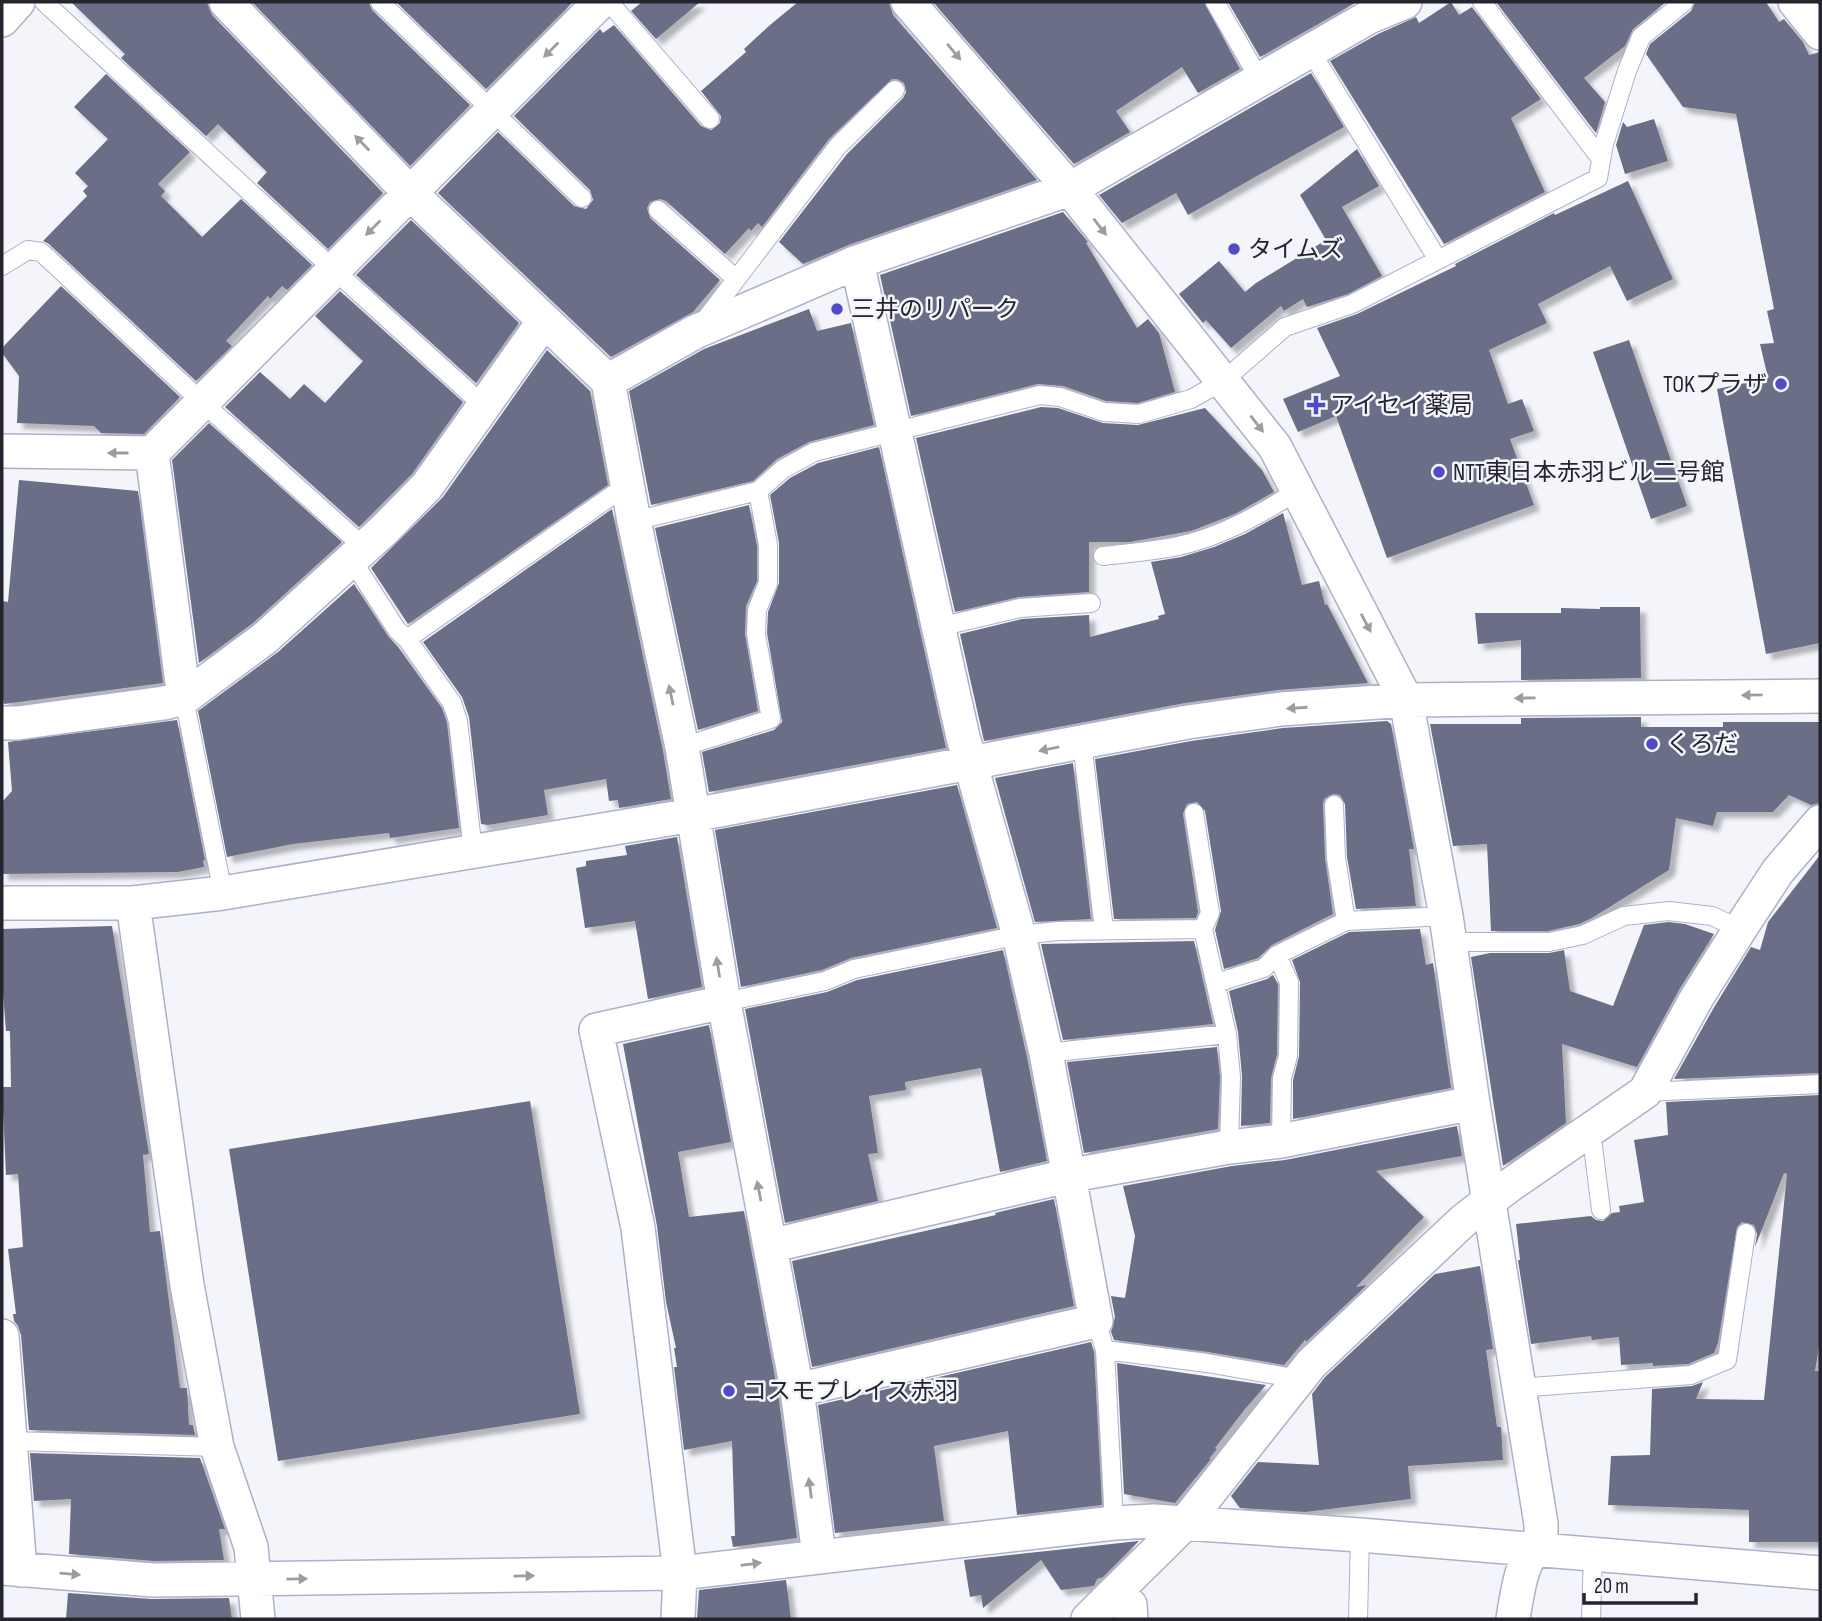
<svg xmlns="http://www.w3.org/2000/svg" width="1822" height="1621" viewBox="0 0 1822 1621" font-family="'Sofia Sans Condensed','Noto Sans JP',sans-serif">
<defs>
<filter id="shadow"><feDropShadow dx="6" dy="6" stdDeviation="2" flood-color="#0004"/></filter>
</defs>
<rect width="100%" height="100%" fill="#f4f5fb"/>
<!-- building -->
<path fill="#6b6e86" filter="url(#shadow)" d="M71,2H207L212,15L383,193L328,249L257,183L267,172L218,124L206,136L121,58L125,54Z
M252,2H369L372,10L470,105L410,166Z
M396,2H573L486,89Z
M642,2H700L656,39L631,11Z
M798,2H889L893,15L1037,180L851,244L803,264L779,242L847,154L903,98L906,92L904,83L897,79H892L829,139L762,227L758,223L751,231L749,228L725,254L666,201L660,199L650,202L647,208L650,218L720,280L693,312L611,357L438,193L498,132L574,206L586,209L593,200L590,190L514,116L600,29L603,33L614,25L701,126L711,130L720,123L721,116L701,91L746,52L744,49L770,25Z
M933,2H1204L1240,69L1198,93L1182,67L1116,111L1130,132L1074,164Z
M1228,2H1357L1260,57Z
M1451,2L1459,15L1472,7L1541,99L1511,118L1545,192L1444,244L1330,61L1378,34L1416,17L1419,23Z
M1496,2H1666L1633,29L1625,46L1584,78L1605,102L1596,133Z
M1695,2H1766L1779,22L1784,19L1803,42L1809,55L1820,52V643L1766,654L1717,389L1768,378L1760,344L1774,343L1767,311L1774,309L1736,114L1683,107L1646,54L1650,44L1691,11Z
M1311,73L1344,127L1188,215L1176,193L1122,223L1099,195Z
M106,74L190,152L158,184L165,191L161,196L202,237L241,199L312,265L287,290L282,286L270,299L268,296L226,341L232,346L196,381L49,244L43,241L87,196L83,191L88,186L75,173L108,139L74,107Z
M1654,119L1668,161L1625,174L1616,145L1623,122L1627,127Z
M1357,149L1379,186L1342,207L1382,276L1348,294L1307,307L1303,299L1284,311L1281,306L1231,348L1206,320L1203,323L1179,294L1219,261L1245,292L1256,283L1326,240L1300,195Z
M1628,181L1673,279L1627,301L1610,266L1538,304L1547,323L1489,350L1508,404L1522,399L1534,431L1510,439L1534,505L1387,558L1336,416L1298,432L1283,399L1340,376L1317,328L1357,314L1456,266L1455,264L1554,213L1555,215Z
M1063,212L1088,242L1086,243L1137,328L1148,319L1159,333L1175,392L1138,403L1106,401L1063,386L1038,384L911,416L880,275Z
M411,220L519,323L476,383L356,275Z
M61,286L180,397L144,434L101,433L94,426L17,423L19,376L2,353V348Z
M340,291L463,402L412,474L359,527L225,407L260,372L290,399L304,384L325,403L363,361L315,316Z
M809,309L817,331L851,323L874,425L809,442L777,459L753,481L651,505L629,391L704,349Z
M1629,340L1687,506L1651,519L1593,352Z
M547,350L590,391L608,485L408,624L371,568L443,497Z
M1041,407L1058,408L1103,423L1138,425L1205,408L1262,470L1274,492L1235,514L1191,531L1130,542H1089V592L1019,597L955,612L916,438Z
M209,423L342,542L253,623L199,663L172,460Z
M879,447L946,748L709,792L702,752L774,730L782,722L767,633L768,612L779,583V543L770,495L790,478L818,463Z
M19,480L138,491L163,683L4,704L2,695V601L8,602Z
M749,505L757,546V581L746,606L745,634L758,711L698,730L655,528Z
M612,509L663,751L671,799L619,808L618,800L609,801L606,779L544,790L548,815L488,825L481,824L469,717L462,697L423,642Z
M1283,513L1302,585L1319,581L1325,605L1327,604L1368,683L1278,690L1185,703L984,741L960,634L1022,619L1089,615L1090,637L1159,619L1158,616L1165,614L1151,562L1181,557L1214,547L1245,534Z
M354,584L388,636L398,647L442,708L447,723L459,828L390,838L389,833L293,844L227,857L198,711L278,652Z
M1600,607H1640L1641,678L1521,680V640L1478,644L1475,613H1561V608L1600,609Z
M1641,717V727H1723V722H1820V803L1811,805L1789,795L1773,812H1717L1713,826L1676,818L1669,870L1592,918L1579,924L1548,931H1491L1487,844L1453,846L1430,724H1521V718Z
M177,720L205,860L203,861L204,867L178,872L2,874V802L12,791L8,742Z
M1387,721L1391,724L1414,849H1409L1416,906L1356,909L1347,857L1345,804L1340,795L1333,794L1324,799L1323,805L1325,858L1333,914L1272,945L1258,958L1224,969L1215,930L1221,911L1205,811L1197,802L1187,804L1183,814L1198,912L1196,918L1114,919L1095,759L1191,741L1283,728Z
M1073,763L1091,919L1035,922L995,778Z
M957,785L997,928L851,958L822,970L741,987L715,830Z
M677,837L702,987L648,999L635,921L585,928L576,868L586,866V861L627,855L625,846Z
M1820,855V1073L1674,1079L1713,1009L1751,947L1760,950L1768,922Z
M1669,922L1685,924L1714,934L1679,990L1637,1067L1562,1044L1566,1123L1503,1166L1471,957L1490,953H1549L1564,950L1570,991L1613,1006L1644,925Z
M112,926L149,1154L143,1155L150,1232L160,1231L180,1388H187L189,1425H193L195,1435L29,1430L21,1335L18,1326L14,1321L13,1314H16L8,1249L23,1247L18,1174L6,1175L2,1087H11L10,1031H6L2,981V929Z
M1420,929L1426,965L1433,963L1451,1088L1293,1119V1080L1299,1056L1300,982L1292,960L1349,932Z
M1194,941L1213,1024L1063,1040L1041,944Z
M1003,950L1027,1057L1047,1161L1000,1172L981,1068L905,1082L906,1090L869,1096L878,1153L868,1154L878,1201L785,1223L745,1009L827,992L857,980Z
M1273,975L1278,984L1277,1054L1271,1078L1270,1123L1241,1126L1242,1076L1238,1032L1229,991L1267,979Z
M709,1025L731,1142L678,1152L689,1217L744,1211L778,1393L797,1538L733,1547L731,1536H735L732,1441L684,1450L674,1367H677L674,1348H676L666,1302L657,1226L623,1044Z
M1217,1047L1220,1077L1218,1129L1084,1153L1067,1062Z
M1820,1095V1341L1815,1371H1820V1542H1749V1510L1608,1505L1611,1456L1650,1455L1652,1389L1692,1386L1703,1382L1696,1399L1764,1400L1787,1174L1784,1173L1755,1247L1757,1234L1754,1225L1742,1222L1737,1227L1718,1343L1714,1353L1688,1364L1653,1366V1363L1621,1365L1619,1337L1592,1340L1591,1336L1531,1344L1518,1260H1520L1516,1224L1591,1216L1596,1220L1603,1221L1612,1213L1620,1212L1619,1206L1644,1202L1634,1140L1668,1135L1666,1102Z
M530,1101L580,1414L278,1461L229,1149Z
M1457,1126L1462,1156L1376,1171L1424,1217L1356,1287L1367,1285L1306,1342V1339L1284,1365L1208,1352L1114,1340L1111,1332L1115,1317L1111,1296L1125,1298L1135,1236L1123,1186L1232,1166L1285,1160Z
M1054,1199L1074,1306L812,1367L792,1261L996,1215L995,1213Z
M1480,1266L1493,1349L1486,1350L1497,1427H1501L1503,1460L1408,1466L1411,1499L1305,1512L1240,1508L1231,1496L1258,1462L1319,1465L1312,1394L1325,1377L1435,1274Z
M1091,1342L1094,1352L1102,1505L1017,1515L1008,1431L934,1446L944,1521L835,1533L818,1405Z
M1117,1363L1266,1385L1245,1409L1215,1448L1217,1449L1209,1459H1211L1175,1503L1124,1494Z
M30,1453L200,1458L225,1529H219L224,1560L154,1561L69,1554L71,1499L34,1501Z
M1139,1541L1103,1577L1097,1579L1094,1586L1061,1590L1041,1560L983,1608L981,1595L970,1597L964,1560Z
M786,1580L791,1619H697L699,1590Z
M68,1593L152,1599L229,1598L232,1619H66Z"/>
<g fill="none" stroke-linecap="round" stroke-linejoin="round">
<!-- lane casing -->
<g stroke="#adb0ca" stroke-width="20">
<path id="lane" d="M44,2L333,269L483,405
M380,2L582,198
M609,2L710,119
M1215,2L1260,80
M1482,2L1601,159
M1310,50L1438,260
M658,210L735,278
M2,266L28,250L41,252L202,402L365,548
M702,324L838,146L895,90
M634,521L758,491
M1103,556C1128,553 1154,551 1178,546C1221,537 1261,514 1297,491
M352,560L397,630L407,639
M939,627L1020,608L1091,603
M184,698L223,893
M1082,742L1104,930
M682,747L771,719L756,634L757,610L768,583V545L758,491L783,469L814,452L1040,395L1060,397L1104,412L1139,414L1191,399L1223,381L1285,327L1352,304L1598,178L1604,144L1627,71L1641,37L1684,2
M1334,805L1336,858L1346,921
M1194,813L1210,913L1203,929L1227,1034L1231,1077L1229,1147
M473,851L458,721L452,703L407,639L627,485
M1450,942H1549L1583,935L1624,916L1669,911L1712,916L1740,929
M1277,955L1289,982L1288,1056L1282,1078L1281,1141
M1216,983L1264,968L1277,955L1346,921L1446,916
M724,1002L825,981L854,969L1019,935L1058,931L1203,929
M1046,1053L1227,1034
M1645,1092L1820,1084
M1586,1134L1593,1146L1601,1210
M1096,1321L1105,1350L1114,1523
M1105,1350L1207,1363L1299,1379
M1518,1388L1691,1375L1727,1360L1746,1233
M11,1441L217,1447
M1358,1619L1360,1535
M1591,1619L1593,1554"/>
</g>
<!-- street casing -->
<g stroke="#adb0ca" stroke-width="36">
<path id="street" d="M226,2L409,192L608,381L634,521L682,747L724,1002L797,1390L819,1555
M908,2L1070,189L1275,447L1406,700L1446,916L1473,1103L1541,1524V1540C1520,1562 1518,1590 1513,1619
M1795,2L1820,33
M2,20L18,2
M608,381L695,332L857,262L1070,189L1369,17L1405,2
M2,451L152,453L600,2
M152,453L184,698
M2,723H18L164,703L184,698L265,638L384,530L427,486L544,321
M2,903H133L223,893L693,815L1188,722L1281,709L1406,700L1820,696
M133,903L187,1285L217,1447L251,1547L258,1619
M770,1246L1067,1176L1229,1147L1281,1141L1473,1103
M2,1336L20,1570
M797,1390L1096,1321L1046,1053L1019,935L963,737L857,262
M2,1568L153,1580L680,1573L1114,1523L1154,1521L1360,1535L1820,1573
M1115,1592L1130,1605L1131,1619
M678,1619L680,1573L638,1228L596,1030L724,1002
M1088,1619L1185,1523L1311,1364L1464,1220L1510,1185L1645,1092L1696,999L1740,929L1778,871L1820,822"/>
</g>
<!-- lane -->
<use href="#lane" stroke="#fff" stroke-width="18"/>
<!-- street -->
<use href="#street" stroke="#fff" stroke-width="33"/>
</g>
<!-- one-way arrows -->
<defs><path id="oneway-solid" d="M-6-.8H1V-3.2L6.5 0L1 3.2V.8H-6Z" transform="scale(1.75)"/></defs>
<g fill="#9c9da1">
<use href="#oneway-solid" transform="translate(551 50) rotate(135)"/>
<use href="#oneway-solid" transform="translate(954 52) rotate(50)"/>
<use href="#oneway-solid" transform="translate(362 143) rotate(-134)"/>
<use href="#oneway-solid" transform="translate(1100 227) rotate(52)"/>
<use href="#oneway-solid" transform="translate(373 228) rotate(135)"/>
<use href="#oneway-solid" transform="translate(1257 424) rotate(52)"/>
<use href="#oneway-solid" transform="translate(118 453) rotate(-180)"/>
<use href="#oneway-solid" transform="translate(1366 623) rotate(62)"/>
<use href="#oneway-solid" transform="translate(671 695) rotate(-102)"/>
<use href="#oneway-solid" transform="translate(1752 695) rotate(179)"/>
<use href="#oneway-solid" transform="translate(1525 698) rotate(179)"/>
<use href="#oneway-solid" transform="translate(1297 708) rotate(176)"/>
<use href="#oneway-solid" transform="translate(1049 749) rotate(169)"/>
<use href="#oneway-solid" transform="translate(718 967) rotate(-99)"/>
<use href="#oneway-solid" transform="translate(759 1191) rotate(-101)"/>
<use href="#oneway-solid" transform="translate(810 1488) rotate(-98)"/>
<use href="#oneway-solid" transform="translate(751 1564) rotate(-7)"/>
<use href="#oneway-solid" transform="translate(70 1574) rotate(5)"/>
<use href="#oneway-solid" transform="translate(524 1576) rotate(-1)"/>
<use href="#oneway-solid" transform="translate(297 1579) rotate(-1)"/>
</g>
<!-- markers -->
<g fill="#514cc3" stroke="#f4f5fb" stroke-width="2.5">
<circle cx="1234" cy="249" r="7"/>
<circle cx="837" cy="309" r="7"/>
<circle cx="1781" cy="384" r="7"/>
<path d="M1312.5 394.5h7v7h7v7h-7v7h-7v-7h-7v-7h7z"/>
<circle cx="1439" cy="472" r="7"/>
<circle cx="1652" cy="744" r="7"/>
<circle cx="729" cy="1391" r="7"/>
</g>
<g text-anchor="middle" stroke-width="5" stroke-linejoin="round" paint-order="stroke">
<!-- poi labels -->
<g font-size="24" fill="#24252f" stroke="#f4f5fb" text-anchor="start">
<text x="1248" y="257">タイムズ</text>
<text x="851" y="317">三井のリパーク</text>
<text x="1767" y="392" text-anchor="end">TOKプラザ</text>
<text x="1330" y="413">アイセイ薬局</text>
<text x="1453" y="480">NTT東日本赤羽ビル二号館</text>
<text x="1666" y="752">くろだ</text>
<text x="743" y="1399">コスモプレイス赤羽</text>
</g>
</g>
<!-- border -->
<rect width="1822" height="1621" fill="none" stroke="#24252f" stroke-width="7"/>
<!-- scale -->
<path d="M1584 1593v10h112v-10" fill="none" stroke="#24252f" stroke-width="3.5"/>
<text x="1594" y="1593" font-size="21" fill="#24252f" stroke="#f4f5fb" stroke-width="5" paint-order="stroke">20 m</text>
</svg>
